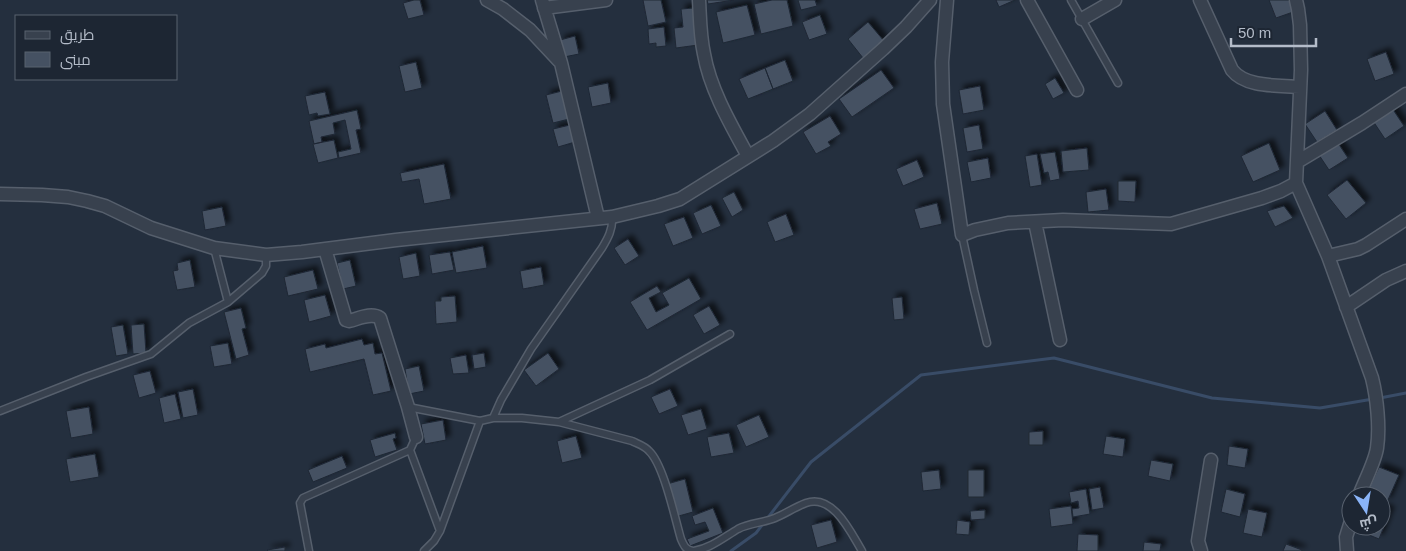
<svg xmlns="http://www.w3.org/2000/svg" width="1406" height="551" viewBox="0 0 1406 551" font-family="Helvetica,Cairo,sans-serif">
<defs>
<filter id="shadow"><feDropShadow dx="4.5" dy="-4.5" stdDeviation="2.5" flood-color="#0009"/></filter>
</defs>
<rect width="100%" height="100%" fill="#242f3e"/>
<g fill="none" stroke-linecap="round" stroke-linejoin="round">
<!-- stream -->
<path stroke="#394c67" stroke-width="3" d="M1380,398L1406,393
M731,551L756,533L811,462L921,375L1054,358L1212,398L1320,408L1373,399"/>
</g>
<!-- building -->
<path fill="#455162" stroke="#1f2835" filter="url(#shadow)" d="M414,0H420L424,15L408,19L403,3Z
M643,0H661L666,22L648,26Z
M707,0H734L708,4Z
M772,0H787L793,26L761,34L754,4Z
M798,0H815L817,6L801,10Z
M996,0H1015L999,7Z
M1269,0H1289L1293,12L1276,18Z
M747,5L755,35L723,43L716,12Z
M694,8L698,45L676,48L674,28L683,27L681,9Z
M820,15L827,34L809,40L802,22Z
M868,22L884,41L863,58L848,39Z
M664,27L666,46L656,47V43L649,44L648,29Z
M575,36L579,54L564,57L560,40Z
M1386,52L1394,74L1375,81L1367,59Z
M785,60L793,81L773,89L765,68Z
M416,62L422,88L405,92L399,66Z
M765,68L773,89L748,99L739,79Z
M881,70L894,88L852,117L839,99Z
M1055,78L1064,93L1053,99L1045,84Z
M608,83L611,103L592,107L588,87Z
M980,86L984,110L963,114L959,90Z
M562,91L569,119L553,123L546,95Z
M325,92L330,114L318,116L317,113L309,115L305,96Z
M1392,108L1404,126L1385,139L1373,121Z
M357,110L361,129L356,130L361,153L339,158L338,152L351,149L345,120L333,123L335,134L321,137L322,142L314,144L309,121Z
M1325,111L1337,130L1317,142L1305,124Z
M830,116L841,134L828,142L831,146L816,154L803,132Z
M570,125L575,142L558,147L553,129Z
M979,125L983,149L967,152L963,128Z
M334,140L338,158L318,163L313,144Z
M1336,140L1348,158L1329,170L1317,152Z
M1269,143L1280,170L1253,182L1241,156Z
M1087,148L1089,170L1063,172L1061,151Z
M1055,152L1060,179L1050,181L1048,172L1044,173L1040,154Z
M1037,154L1042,185L1030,187L1025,156Z
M988,158L991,178L971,182L967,162Z
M917,160L924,177L903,186L896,169Z
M444,164L451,199L424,204L419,179L402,182L400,173Z
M1347,180L1366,203L1346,219L1327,195Z
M1118,181H1136L1135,202L1118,201Z
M1106,189L1109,210L1088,212L1086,192Z
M734,192L743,210L732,217L722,198Z
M937,203L942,224L920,229L914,209Z
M711,205L721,226L702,234L693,213Z
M1284,206L1293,218L1275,227L1267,211Z
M222,207L226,226L205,230L202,211Z
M786,214L794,235L775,242L767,222Z
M684,217L693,238L673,246L664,224Z
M628,239L639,256L625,265L614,248Z
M483,246L487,268L456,273L452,252Z
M450,252L454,270L432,274L429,255Z
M416,253L420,276L403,279L399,257Z
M190,260L195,287L177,290L173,271L178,270L177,263Z
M350,260L356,286L343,289L337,263Z
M541,267L544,285L523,289L520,271Z
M313,270L318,289L288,296L284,277Z
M689,278L701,299L647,330L630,302L657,286L661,292L649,298L656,312L669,305L662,293Z
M325,295L331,316L309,322L304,300Z
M455,296L457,322L436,324L435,301H441V297Z
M902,297L904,319L894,320L892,298Z
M709,306L720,325L704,334L693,315Z
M241,308L246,328L242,329L249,355L236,359L224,312Z
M144,324L146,353L133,354L131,325Z
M123,325L128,354L116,356L111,327Z
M362,339L364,345L373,343L375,354L382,353L391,391L373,395L364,359L310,372L305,349L325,344L326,348Z
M228,343L232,364L214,367L210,346Z
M484,353L486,367L474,369L472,355Z
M548,353L559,369L536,386L524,370Z
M466,355L469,373L453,374L450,358Z
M419,366L424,391L409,394L405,369Z
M150,371L156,393L139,398L133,375Z
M193,389L198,415L183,418L178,392Z
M670,389L678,406L659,414L651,397Z
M175,394L181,419L164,423L159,398Z
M89,407L93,434L71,438L66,411Z
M701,409L707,429L688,435L681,415Z
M759,415L769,437L746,447L736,425Z
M443,420L446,440L425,444L421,424Z
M1043,431V445H1029V432Z
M395,433L396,438L393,439L397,450L375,457L370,440Z
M729,433L734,453L711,457L707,437Z
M576,436L582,458L562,463L557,441Z
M1106,436L1125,439L1123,457L1103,454Z
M1229,446L1248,449L1245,468L1227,465Z
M95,454L99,477L70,482L66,459Z
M342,456L347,468L313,482L308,470Z
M1151,460L1173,464L1170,481L1148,476Z
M1379,467L1399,475L1387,502L1381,499V496H1374L1367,493Z
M939,470L941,489L923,491L921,472Z
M968,470H984V497H968Z
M685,479L693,512L675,517L667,484Z
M1100,487L1104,508L1092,510L1089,489Z
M1086,489L1090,514L1073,517L1072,509L1079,508L1078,501L1071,503L1069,492Z
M1226,489L1245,494L1240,517L1221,512Z
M1071,506L1073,524L1051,527L1049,509Z
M1381,507L1390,511L1379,539L1357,530L1359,526H1381Z
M713,508L723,533L690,546L687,539L709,531L705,522L695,525L692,516Z
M1248,509L1267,513L1262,537L1243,533Z
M985,510V519L971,520L970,511Z
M831,520L837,542L817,548L811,525Z
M957,520L970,522L969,535L956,534Z
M1078,534L1098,535V551H1077Z
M1144,542L1161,544L1160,551H1143Z
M1286,544L1302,550V551H1283Z
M285,547V551H268L267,550Z"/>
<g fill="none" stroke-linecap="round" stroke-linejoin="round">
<!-- service casing -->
<g stroke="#565f6c" stroke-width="9">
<path id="service" d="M1071,0L1118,83
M962,235L974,290L987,343
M214,248L228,302
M408,407L480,421L493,418H522L559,422L632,441C638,444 645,446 649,451C664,465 675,519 681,539C684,546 686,550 693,551
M0,411L86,377L151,354L189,323L228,302L262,273L266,266V255
M493,418L501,400L531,349L602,248C608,238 613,229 612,217
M559,422L650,380L730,334
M410,450L440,531
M309,551L300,503L303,498L410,450L416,437
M424,551L434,541L440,531L480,421
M694,551C711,548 723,538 738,529C749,523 763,523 775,518C785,514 795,507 806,503C833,493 851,533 862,551"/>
</g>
<!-- minor casing -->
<g stroke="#565f6c" stroke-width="15">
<path id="minor" d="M487,0L503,9L530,30L559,61
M542,0L561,63L598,218
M699,0C700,18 700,36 704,54C710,89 731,125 748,156
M947,0L942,62L943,104L962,235L975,230L1008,223L1063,220L1171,224L1262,198L1281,191L1296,183
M1027,0L1077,90
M1200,0L1232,70C1246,88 1279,85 1300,87
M1296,0L1298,9L1300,25L1301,70L1296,183L1328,256L1372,378C1377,398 1380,427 1377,448C1375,462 1364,482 1359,496
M544,8L606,0
M1082,19L1115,0
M1297,162L1362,123L1406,94
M0,194L42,195L68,197L87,201L105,206L151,228L214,248L266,255L302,252L396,240L612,217L658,206L680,199L773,141L810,114L883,49L906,27L930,0
M1035,222L1060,340
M325,249L346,320L349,321C358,319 371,312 380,318L408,407L416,437
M1328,256L1358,249L1366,245L1406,219
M1346,307L1386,280L1406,271
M1201,551L1198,541L1211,460
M1347,551L1346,537L1351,521"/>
</g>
<!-- service -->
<use href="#service" stroke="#38414e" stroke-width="6"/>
<!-- minor -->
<use href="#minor" stroke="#38414e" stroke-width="12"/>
</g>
<!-- legend -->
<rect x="15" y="15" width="162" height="65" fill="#1d2633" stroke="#59626f"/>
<rect x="25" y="31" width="25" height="8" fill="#38414e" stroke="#59626f"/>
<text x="60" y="40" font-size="15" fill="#b4bcc9">طريق</text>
<rect x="25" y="52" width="25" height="15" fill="#455162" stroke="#59626f"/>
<text x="60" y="65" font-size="15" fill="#b4bcc9">مبنى</text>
<!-- north arrow -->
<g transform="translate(1366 511) rotate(168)"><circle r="24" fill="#1d2633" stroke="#59626f"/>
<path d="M0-4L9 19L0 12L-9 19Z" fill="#8ab4f8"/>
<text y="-8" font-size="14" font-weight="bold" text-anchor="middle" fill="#b4bcc9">ش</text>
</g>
<!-- scale -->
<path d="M1231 38v8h85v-8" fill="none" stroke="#b4bcc9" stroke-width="2.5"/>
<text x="1238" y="38" font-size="15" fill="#b4bcc9" stroke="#1d2633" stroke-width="4" paint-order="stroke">50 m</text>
</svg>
